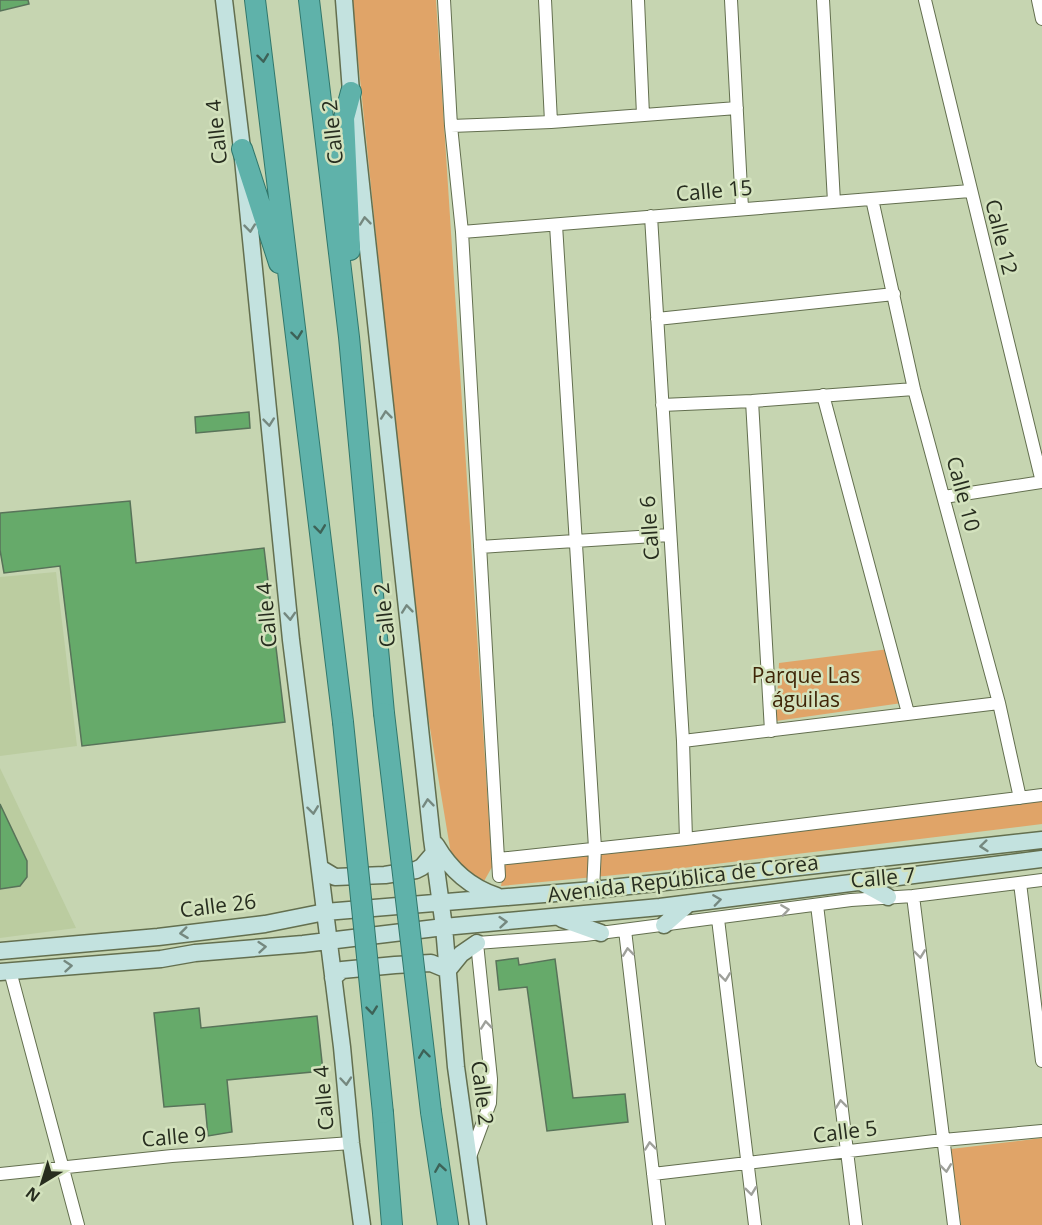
<svg xmlns="http://www.w3.org/2000/svg" width="1042" height="1225" viewBox="0 0 1042 1225" font-family="'Open Sans',sans-serif">
<rect width="100%" height="100%" fill="#c6d5b1"/>
<!-- built -->
<path fill="#bbcca0" d="M56,572L77,746L0,756V577Z
M0,768L76,928L0,938Z"/>
<!-- green -->
<path fill="#e0a468" d="M352,0H436L492,867L483,883L453,866L420,668Z
M889,649L902,703L776,721L779,663Z
M1042,801V824L667,870L501,886L505,864Z
M1042,1138V1225H961L951,1149Z"/>
<!-- building -->
<path fill="#66aa6a" stroke="#587359" stroke-width="1.5" d="M0,0H28L29,4L0,11Z
M249,412L250,428L196,433L195,417Z
M130,501L136,563L264,548L285,722L82,746L60,566L4,573L0,550V513Z
M0,804L27,861V877L20,886L0,889Z
M518,958L519,965L555,959L573,1098L625,1094L628,1122L547,1131L527,987L499,990L496,961Z
M199,1008L201,1028L317,1016L323,1071L227,1080L232,1132L208,1136L205,1104L164,1107L154,1013Z"/>
<g fill="none" stroke-linecap="round" stroke-linejoin="round">
<!-- minor casing -->
<g stroke="#636f4f" stroke-width="14">
<path id="minor" d="M444,0L451,126L462,232L499,876
M545,0L551,122
M638,0L643,115
M731,0L742,208
M823,0L834,202
M925,0L1042,482
M1038,0L1042,19
M451,126L551,122L737,108
M872,199L914,389L999,703L1020,798
M651,216L683,741L686,839
M556,225L595,848L593,890
M462,232L970,191
M657,319L894,294
M823,395L908,713
M752,401L771,731
M662,405L752,401L914,389
M944,497L1042,482
M480,547L670,535
M683,741L999,703
M498,859L686,839L1042,795
M1020,883L1042,1061
M913,896L954,1225
M817,905L856,1225
M718,919L755,1225
M625,930L659,1225
M10,971L78,1225
M470,1157L490,1103L491,1079L477,943L585,935L851,900L913,896L1042,880
M0,1174L172,1156L351,1143
M653,1174L943,1140L1042,1131"/>
</g>
<!-- secondary casing -->
<g stroke="#636f4f" stroke-width="19">
<path id="secondary" d="M224,0L242,149L291,640L342,1047L351,1143L362,1225
M344,0L351,92L432,839L444,927L456,1067L478,1225
M436,845C450,869 469,887 497,896
M320,868L335,877L385,875L416,870L422,867L434,853
M859,881L888,897
M562,919L601,933
M664,925L688,904
M0,951L158,937L265,924L325,912L593,890L1042,840
M0,972L161,959L195,953L303,944L444,927L660,907L1042,859
M333,978L342,970L395,965L431,963L448,970L461,954L477,943"/>
</g>
<!-- trunk casing -->
<g stroke="#31776b" stroke-width="22">
<path id="trunk" d="M255,0L343,722
M309,0L349,337L384,713
M242,149L279,263
M350,250L344,118L351,92
M431,1112L448,1225
M383,1113L392,1225"/>
</g>
<!-- minor -->
<use href="#minor" stroke="#fff" stroke-width="12"/>
<!-- secondary -->
<use href="#secondary" stroke="#c3e2df" stroke-width="16"/>
<!-- trunk -->
<use href="#trunk" stroke="#5fb2aa" stroke-width="20"/>
<!-- trunk-bridge casing -->
<g stroke="#31776b" stroke-width="22" stroke-linecap="butt">
<path id="trunk-bridge" d="M384,713L431,1112
M343,722L383,1113"/>
</g>
<!-- trunk-bridge -->
<use href="#trunk-bridge" stroke="#5fb2aa" stroke-width="20"/>
</g>
<!-- one-way arrows -->
<defs><path id="oneway-chevron" d="M-2-3.5L2.5 0L-2 3.5" fill="none" stroke-width="1.6" stroke-linecap="round" stroke-linejoin="round" transform="scale(1.5)"/></defs>
<g stroke="#3d6257">
<use href="#oneway-chevron" transform="translate(263 58) rotate(83)"/>
<use href="#oneway-chevron" transform="translate(297 335) rotate(83)"/>
<use href="#oneway-chevron" transform="translate(320 529) rotate(83)"/>
<use href="#oneway-chevron" transform="translate(372 1010) rotate(84)"/>
<use href="#oneway-chevron" transform="translate(424 1054) rotate(-97)"/>
<use href="#oneway-chevron" transform="translate(440 1168) rotate(-99)"/>
</g>
<g stroke="#75887f">
<use href="#oneway-chevron" transform="translate(365 221) rotate(-96)"/>
<use href="#oneway-chevron" transform="translate(250 228) rotate(84)"/>
<use href="#oneway-chevron" transform="translate(386 415) rotate(-96)"/>
<use href="#oneway-chevron" transform="translate(269 422) rotate(84)"/>
<use href="#oneway-chevron" transform="translate(407 609) rotate(-96)"/>
<use href="#oneway-chevron" transform="translate(290 616) rotate(86)"/>
<use href="#oneway-chevron" transform="translate(428 803) rotate(-96)"/>
<use href="#oneway-chevron" transform="translate(313 810) rotate(83)"/>
<use href="#oneway-chevron" transform="translate(984 846) rotate(174)"/>
<use href="#oneway-chevron" transform="translate(717 900) rotate(-8)"/>
<use href="#oneway-chevron" transform="translate(503 922) rotate(-5)"/>
<use href="#oneway-chevron" transform="translate(184 933) rotate(173)"/>
<use href="#oneway-chevron" transform="translate(262 947) rotate(-5)"/>
<use href="#oneway-chevron" transform="translate(68 966) rotate(-5)"/>
<use href="#oneway-chevron" transform="translate(346 1081) rotate(85)"/>
</g>
<g stroke="#9ea09a">
<use href="#oneway-chevron" transform="translate(785 910) rotate(-8)"/>
<use href="#oneway-chevron" transform="translate(628 952) rotate(-97)"/>
<use href="#oneway-chevron" transform="translate(920 954) rotate(83)"/>
<use href="#oneway-chevron" transform="translate(725 977) rotate(83)"/>
<use href="#oneway-chevron" transform="translate(486 1025) rotate(-96)"/>
<use href="#oneway-chevron" transform="translate(841 1104) rotate(-97)"/>
<use href="#oneway-chevron" transform="translate(650 1146) rotate(-96)"/>
<use href="#oneway-chevron" transform="translate(946 1168) rotate(83)"/>
<use href="#oneway-chevron" transform="translate(751 1191) rotate(83)"/>
</g>
<g text-anchor="middle" stroke-width="5" stroke-linejoin="round" paint-order="stroke">
<!-- street labels -->
<g font-size="21" fill="#272d1f" stroke="#d3e2bd">
<text transform="translate(217 132) rotate(-96)" y="7">Calle 4</text>
<text transform="translate(333 132) rotate(-96)" y="7">Calle 2</text>
<text transform="translate(714 191) rotate(-5)" y="7">Calle 15</text>
<text transform="translate(1001 237) rotate(76)" y="7">Calle 12</text>
<text transform="translate(963 494) rotate(75)" y="7">Calle 10</text>
<text transform="translate(650 528) rotate(-94)" y="7">Calle 6</text>
<text transform="translate(267 615) rotate(-95)" y="7">Calle 4</text>
<text transform="translate(385 615) rotate(-96)" y="7">Calle 2</text>
<text transform="translate(883 878) rotate(-5)" y="7">Calle 7</text>
<text transform="translate(683 879) rotate(-7)" y="7">Avenida República de Corea</text>
<text transform="translate(218 906) rotate(-7)" y="7">Calle 26</text>
<text transform="translate(482 1093) rotate(83)" y="7">Calle 2</text>
<text transform="translate(324 1098) rotate(-95)" y="7">Calle 4</text>
<text transform="translate(845 1132) rotate(-7)" y="7">Calle 5</text>
<text transform="translate(174 1137) rotate(-5)" y="7">Calle 9</text>
</g>
<!-- park labels -->
<g font-size="21" fill="#3f2507" stroke="#d3e2bd">
<text x="806" y="683">Parque Las<tspan x="806" dy="24">águilas</tspan></text>
</g>
</g>
<!-- north arrow -->
<g transform="translate(42 1183) rotate(218)" stroke="#d3e2bd" stroke-width="4.5" paint-order="stroke">
<path d="M0-4.5L10 22L0 15L-10 22Z" fill="#272d1f"/>
<text y="-9" font-size="16" font-weight="bold" text-anchor="middle" fill="#272d1f">N</text>
</g>
</svg>
